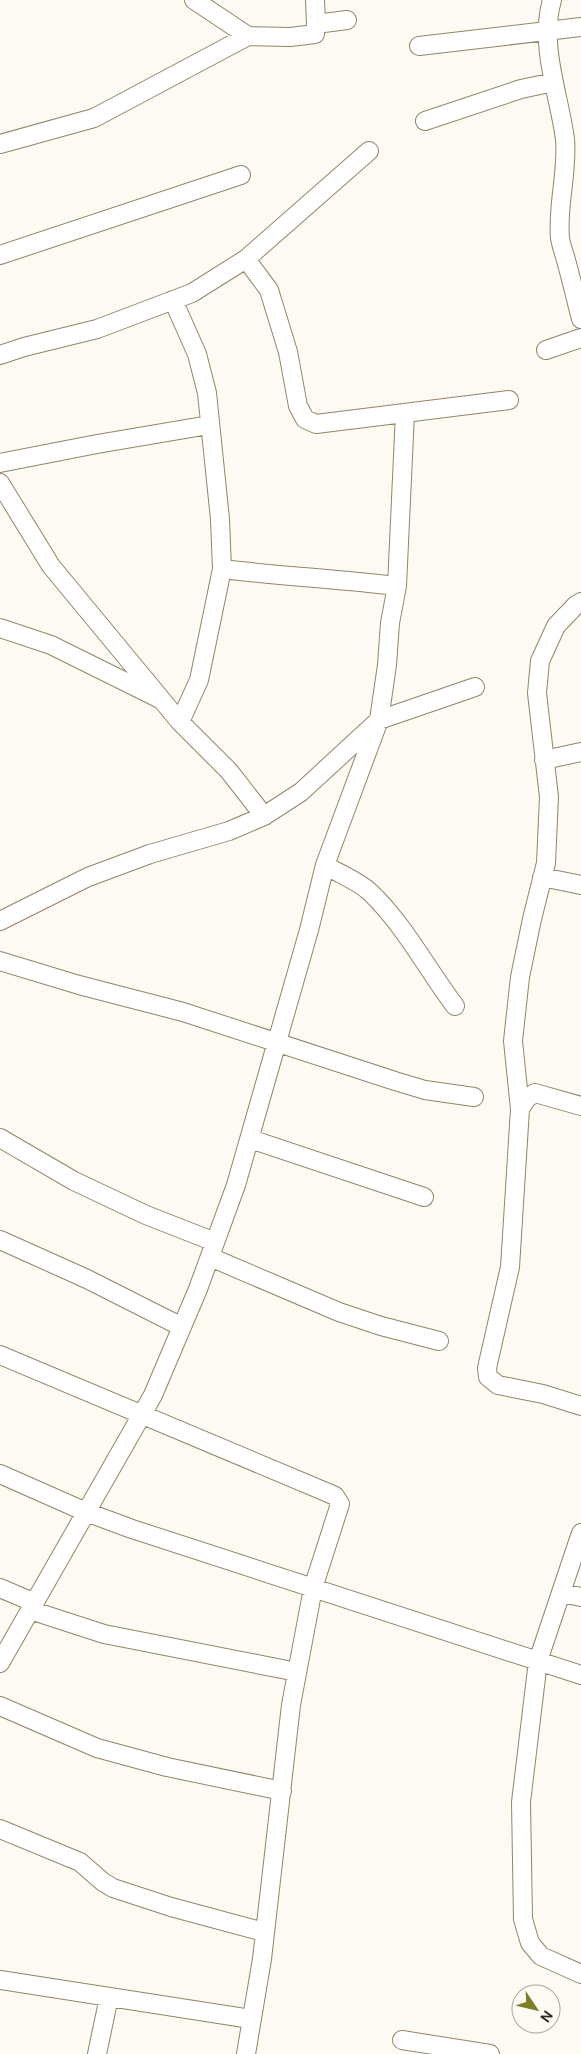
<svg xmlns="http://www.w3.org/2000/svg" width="581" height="2054" viewBox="0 0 581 2054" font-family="'DM Sans',sans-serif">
<rect width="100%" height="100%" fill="#fdfaf3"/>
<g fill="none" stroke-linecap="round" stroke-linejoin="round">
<!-- minor casing -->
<g stroke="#948466" stroke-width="20">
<path id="minor" d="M194,0L248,36
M315,0L316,24
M552,0C539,45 559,94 565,139C568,172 557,205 560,238C561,246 565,255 567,264C572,282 576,300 581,319
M419,46L581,27
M425,121L521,89L554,82
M0,144L94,118L248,36L290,37L315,34L316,24L347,20
M0,255L241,175
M246,259L269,290L288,352L298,406L305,419L316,424L509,400
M173,300L197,354L207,393L220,519L222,569L199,680L180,722
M546,350L581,338
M0,355L24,347L97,329L192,293L246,259L369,151
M0,463L97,444L209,425
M0,483L51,566L180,722L229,771L264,816
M222,569C280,576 339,579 397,586
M0,628L51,645L160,699
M544,760L581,752
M325,865C339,874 359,881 371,893C405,926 427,969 455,1006
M542,877L581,885
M0,921L88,877L150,854L229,831L264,816L301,792L379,720L475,687
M0,961L79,985L183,1012L395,1081L425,1090L474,1097
M581,1106L535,1093L527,1098L520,1109L510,1267L487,1368L488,1377L498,1385L543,1394L581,1406
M520,1109L513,1041L520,977L532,919L546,863L549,797L537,693L540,661L556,626L576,605L581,602
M0,1138L74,1181L146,1215L215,1242
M250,1139L424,1197
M0,1240L87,1279L182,1327
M210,1257L339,1312L381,1326L439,1341
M0,1355L326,1492L335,1496L340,1504L313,1588L291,1705L262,1959L246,2054
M0,1474L86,1512L132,1529L581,1675
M581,1533L538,1661L521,1802L523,1919L530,1943L541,1956L581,1974
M0,1588L35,1603
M561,1593L581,1597
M30,1610L104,1634L297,1672
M0,1663L153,1395L198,1289L236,1185L309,930L325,865L379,720L387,665L390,623L397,586L405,413
M0,1706L97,1748L167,1767L282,1791
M0,1829L80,1862L103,1882L113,1888L171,1907L264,1932
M0,1980L251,2019
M402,2040L490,2054
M97,2054L109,1997"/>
</g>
<!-- minor -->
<use href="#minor" stroke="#fff" stroke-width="18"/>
</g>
<!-- north arrow -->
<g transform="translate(536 2009) rotate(125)"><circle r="24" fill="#fdfaf3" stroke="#aaa69d"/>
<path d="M0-4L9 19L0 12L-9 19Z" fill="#7c7d25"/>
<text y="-8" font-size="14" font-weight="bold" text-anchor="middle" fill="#2e281c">N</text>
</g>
</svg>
